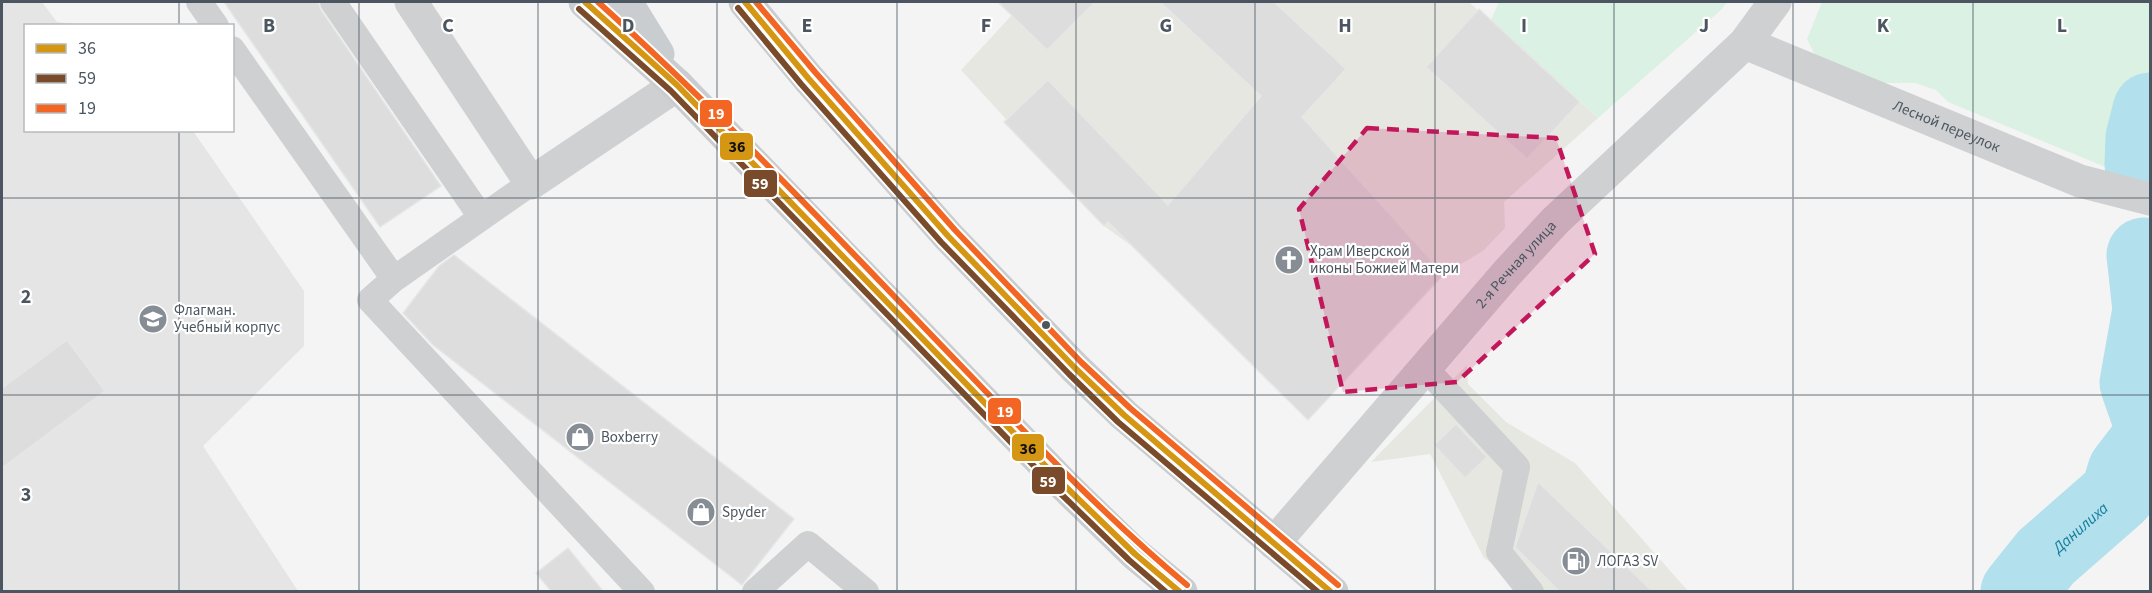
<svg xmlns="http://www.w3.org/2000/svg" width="2152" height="593" viewBox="0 0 2152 593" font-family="'Source Sans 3',sans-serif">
<rect width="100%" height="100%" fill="#f4f4f4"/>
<!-- commercial -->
<path fill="#e7e7e2" d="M1024,2H1469L1598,118L1504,202L1505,228L1483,251L1444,274L1324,141L1237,124L1133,247L1104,226L961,70Z
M1467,365L1468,384L1506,422L1575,463L1688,591H1533L1484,558L1430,454L1371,462Z"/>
<!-- education -->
<path fill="#e6e5e6" d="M2,2H42L57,22L80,25L26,26V130L193,131L304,291V346L203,446L298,591H2Z"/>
<!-- green -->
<path fill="#daf1e3" d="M1499,2H1727L1722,9L1598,118L1491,20Z
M1822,2H2150V97L2138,116L2132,133L2135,167L2129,173H2120L1948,102L1936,90L1915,83H1880L1824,61L1814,53L1807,39Z"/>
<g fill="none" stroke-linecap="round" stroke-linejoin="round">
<!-- river -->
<g stroke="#b2e0ec" stroke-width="75">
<path d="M2142,165L2143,138L2150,110"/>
<path d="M2144,255L2150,310L2137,383L2150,420"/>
<path id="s1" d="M2018,592L2046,557L2118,494L2125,471L2148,441L2150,427"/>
</g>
</g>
<!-- building -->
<path fill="#ddddde" stroke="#e5e6e6" stroke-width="1.5" d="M224,2H318L321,10L441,186L380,227Z
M998,2H1095L1047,50Z
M1160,2H1274L1346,69L1302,117L1444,274L1308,420L1108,222L1104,226L1004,122L1048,80L1168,205L1261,96Z
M1479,9L1580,102L1527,159L1426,67Z
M454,255L794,519L742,585L433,345L403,313L439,266Z
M67,340L105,391L2,468V388Z
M1456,424L1487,457L1465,478L1434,445Z
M1538,482L1652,591H1559L1515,547Z
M568,548L603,591H551L536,573Z"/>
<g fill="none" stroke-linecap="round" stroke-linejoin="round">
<!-- lane -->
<path stroke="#ced0d2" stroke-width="26" d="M199,2L216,26
M333,2L481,217
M232,49L394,279L370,300L642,592
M394,279L531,183
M1426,369L1517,467L1499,552L1531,592
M755,592L808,544L866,592"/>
<!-- street -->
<g stroke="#ced0d2" stroke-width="33">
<path d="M411,2L531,183L677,85"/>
<path id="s2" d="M1745,43L2080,181L2150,199"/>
<path id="s3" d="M1274,543L1507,273L1555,221L1745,43L1775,2"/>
</g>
<!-- primary -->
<path stroke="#cacdd0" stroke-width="33" d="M585,2L677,85L1066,487L1135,554L1181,592
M626,2L658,54
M745,2L808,78L948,236L1075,368L1124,415L1332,592"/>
<!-- bus-1 casing -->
<g stroke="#fff" stroke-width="10">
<path id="bus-1" d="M585,2L677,85L1066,487L1135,554L1180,592
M745,2L808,78L948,236L1075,368L1124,415L1331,592"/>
</g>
<!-- bus-2 casing -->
<g stroke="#fff" stroke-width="10">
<path id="bus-2" d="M738,8L801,84L941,242L1069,374L1118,422L1318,592
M579,9L671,91L1060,493L1129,560L1166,592"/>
</g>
<!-- bus-3 casing -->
<g stroke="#fff" stroke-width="10">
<path id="bus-3" d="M598,2C728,119 847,248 969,374C1039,447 1109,520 1187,585
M756,2L815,72L955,230L1081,362L1130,408L1338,585"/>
</g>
<!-- bus-1 -->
<use href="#bus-1" stroke="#d59613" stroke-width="6"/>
<!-- bus-2 -->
<use href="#bus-2" stroke="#7a4b2a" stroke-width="6"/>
<!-- bus-3 -->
<use href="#bus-3" stroke="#f26522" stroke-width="6"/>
</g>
<!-- marked area -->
<path fill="#c2185b" fill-opacity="0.2" stroke="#c2185b" stroke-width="4.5" stroke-dasharray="12 8" stroke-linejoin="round" d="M1367,128L1556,138L1595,254L1457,382L1343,392L1299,209Z"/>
<!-- grid -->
<path fill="none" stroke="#4b5660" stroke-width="1.5" stroke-opacity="0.55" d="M179,2V26M359,2V592M538,2V592M717,2V592M897,2V592M1076,2V592M1255,2V592M1435,2V592M1614,2V592M1793,2V592M1973,2V592M179,130V592M2,198H2150M2,395H2150"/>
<!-- icons -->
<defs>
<g id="church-disc" transform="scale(1.5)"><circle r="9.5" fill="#868d94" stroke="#fff"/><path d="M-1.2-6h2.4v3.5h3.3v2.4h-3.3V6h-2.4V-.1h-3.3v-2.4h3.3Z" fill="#fff"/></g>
<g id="school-disc" transform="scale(1.5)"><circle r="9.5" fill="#868d94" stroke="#fff"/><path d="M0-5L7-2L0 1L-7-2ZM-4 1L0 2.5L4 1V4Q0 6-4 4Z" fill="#fff"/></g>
<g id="shop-disc" transform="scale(1.5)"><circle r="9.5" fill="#868d94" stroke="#fff"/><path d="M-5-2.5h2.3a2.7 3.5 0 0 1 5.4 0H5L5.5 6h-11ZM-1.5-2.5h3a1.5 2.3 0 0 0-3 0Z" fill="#fff"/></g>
<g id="fuel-disc" transform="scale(1.5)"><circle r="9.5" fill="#868d94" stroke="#fff"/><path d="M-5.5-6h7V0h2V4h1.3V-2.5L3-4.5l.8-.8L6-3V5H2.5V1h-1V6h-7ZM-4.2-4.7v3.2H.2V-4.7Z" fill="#fff"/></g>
</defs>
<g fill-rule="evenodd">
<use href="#church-disc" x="1289" y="260"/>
<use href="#school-disc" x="153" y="319"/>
<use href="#shop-disc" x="580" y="437"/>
<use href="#shop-disc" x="701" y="512"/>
<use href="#fuel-disc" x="1576" y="561"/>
</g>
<!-- markers -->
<circle fill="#4b5660" stroke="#fff" stroke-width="2" cx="1046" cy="325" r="5"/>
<g text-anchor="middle" stroke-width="4.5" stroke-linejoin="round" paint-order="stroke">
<!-- street labels -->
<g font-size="15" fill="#4b5660" stroke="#fff">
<text dy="5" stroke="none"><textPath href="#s2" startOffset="218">Лесной переулок</textPath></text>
<text dy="5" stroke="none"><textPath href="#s3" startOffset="369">2-я Речная улица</textPath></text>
</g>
<!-- poi labels -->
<g font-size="15" fill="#4b5660" stroke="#fff" text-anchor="start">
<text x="1310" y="256">Храм Иверской<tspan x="1310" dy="17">иконы Божией Матери</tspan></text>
<text x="174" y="315">Флагман.<tspan x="174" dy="17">Учебный корпус</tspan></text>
<text x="601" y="442">Boxberry</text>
<text x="722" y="517">Spyder</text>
<text x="1597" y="566">ЛОГАЗ SV</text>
</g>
<!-- water labels -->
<g font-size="16" font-style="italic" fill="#147e9b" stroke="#fff">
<text dy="6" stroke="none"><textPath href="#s1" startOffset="90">Данилиха</textPath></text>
</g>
</g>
<g font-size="20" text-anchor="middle" font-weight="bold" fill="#4b5660" stroke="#fff" stroke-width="4.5" stroke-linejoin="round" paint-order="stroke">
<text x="269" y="32">B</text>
<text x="448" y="32">C</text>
<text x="628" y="32">D</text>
<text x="807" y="32">E</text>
<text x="986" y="32">F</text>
<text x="1166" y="32">G</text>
<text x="1345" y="32">H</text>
<text x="1524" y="32">I</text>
<text x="1704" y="32">J</text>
<text x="1883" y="32">K</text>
<text x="2062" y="32">L</text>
<text x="26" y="303">2</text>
<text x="26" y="501">3</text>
</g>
<g stroke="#fff" stroke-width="2">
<rect x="699" y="99" width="34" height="29" rx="6" fill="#f26522"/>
<rect x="719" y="132" width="35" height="29" rx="6" fill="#d59613"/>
<rect x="743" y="169" width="35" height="29" rx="6" fill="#7a4b2a"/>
<rect x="987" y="397" width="35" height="28" rx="6" fill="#f26522"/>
<rect x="1011" y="433" width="34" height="29" rx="6" fill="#d59613"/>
<rect x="1031" y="466" width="35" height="29" rx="6" fill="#7a4b2a"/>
</g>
<g font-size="16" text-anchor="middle" font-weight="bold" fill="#fff">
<text x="716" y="119">19</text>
<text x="760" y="189">59</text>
<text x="1005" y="417">19</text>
<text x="1048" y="487">59</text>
</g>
<g font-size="16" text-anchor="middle" font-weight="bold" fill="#111">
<text x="737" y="152">36</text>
<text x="1028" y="454">36</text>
</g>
<!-- border -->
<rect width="2152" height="593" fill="none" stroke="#4b5660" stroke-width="6"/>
<!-- legend -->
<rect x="24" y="24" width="210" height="108" fill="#ffffff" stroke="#b7bbbf" stroke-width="1.5"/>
<rect x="36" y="44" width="30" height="9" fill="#d59613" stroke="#b7bbbf" stroke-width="1.5"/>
<text x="78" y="54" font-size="18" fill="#4b5660">36</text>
<rect x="36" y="74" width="30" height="9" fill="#7a4b2a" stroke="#b7bbbf" stroke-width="1.5"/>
<text x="78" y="84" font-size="18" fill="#4b5660">59</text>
<rect x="36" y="104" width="30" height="9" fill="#f26522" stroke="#b7bbbf" stroke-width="1.5"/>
<text x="78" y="114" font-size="18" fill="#4b5660">19</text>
</svg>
